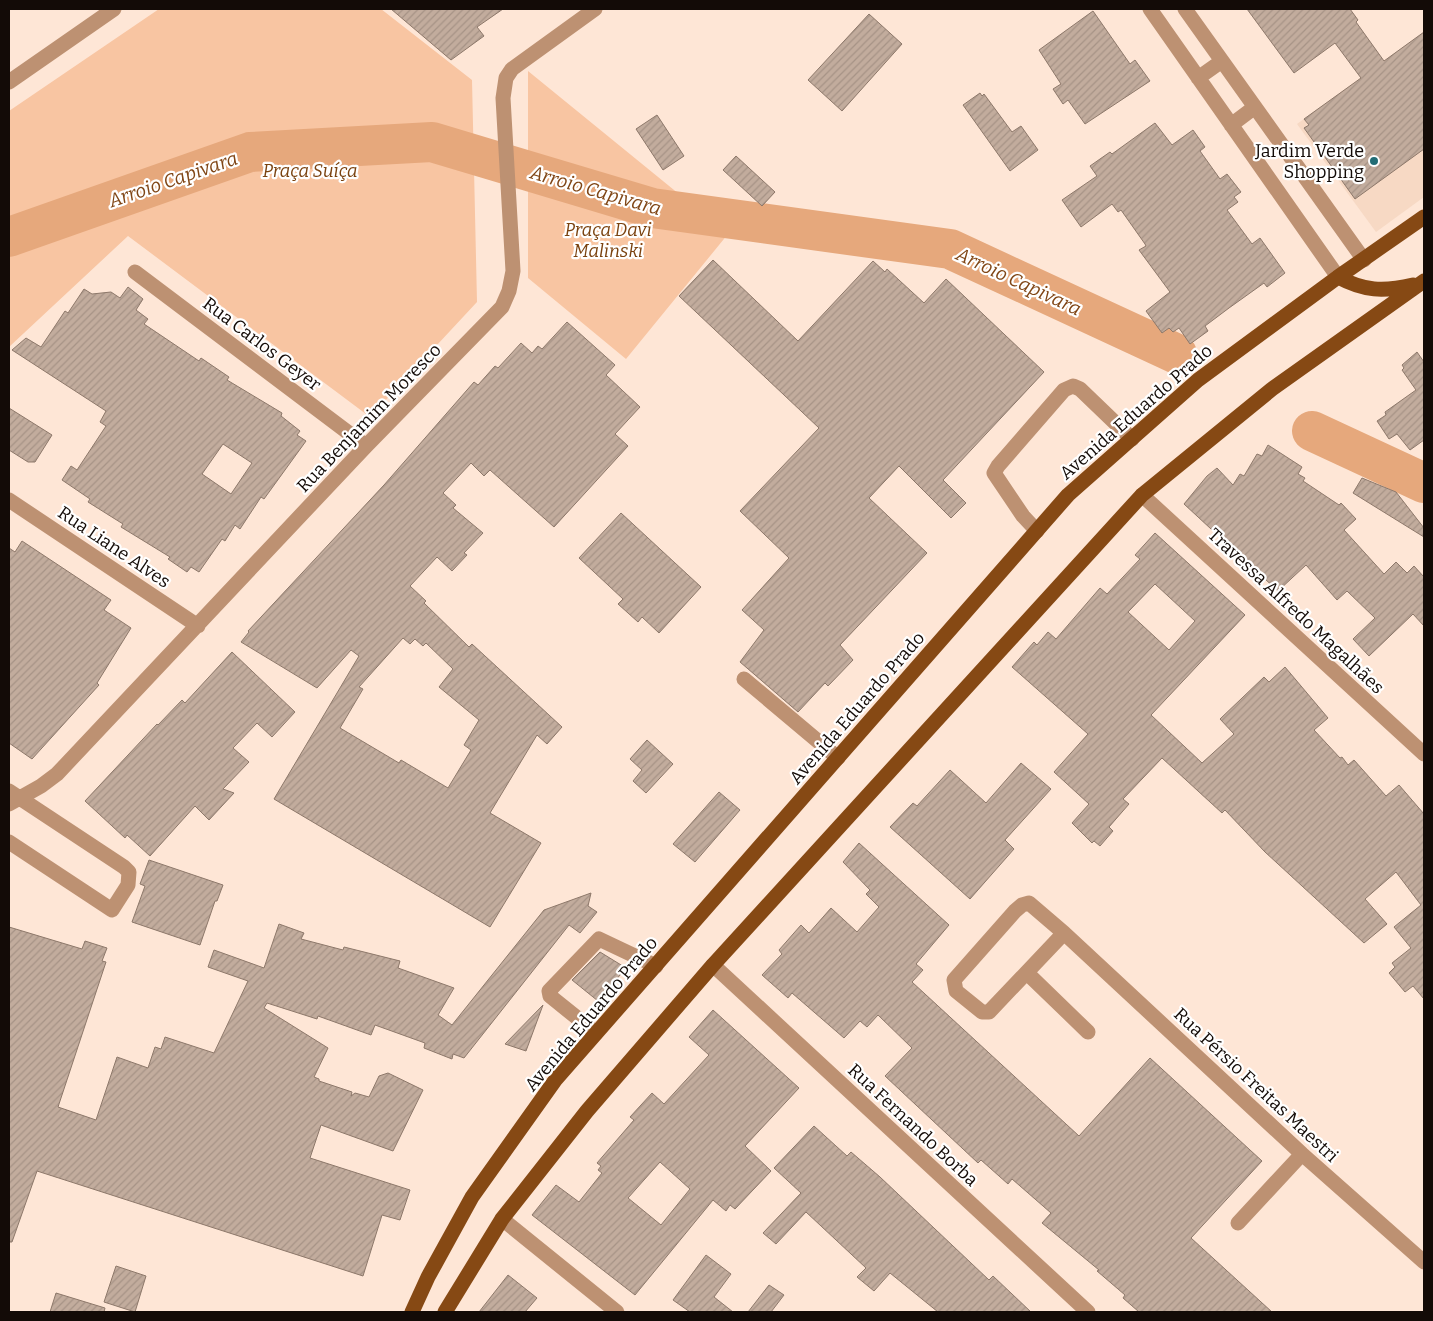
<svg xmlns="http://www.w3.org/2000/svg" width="1433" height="1321" viewBox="0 0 1433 1321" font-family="Bitter,serif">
<defs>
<pattern id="building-hatch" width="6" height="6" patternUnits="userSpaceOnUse" patternTransform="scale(1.25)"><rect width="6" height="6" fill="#c2ac9d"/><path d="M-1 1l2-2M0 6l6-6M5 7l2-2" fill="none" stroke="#a69386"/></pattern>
</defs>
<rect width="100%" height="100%" fill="#fee6d6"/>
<!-- built -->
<path fill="#f7d9c4" d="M1424,32V197L1376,232L1297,124Z"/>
<!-- park -->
<path fill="#f8c5a2" d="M159,9H381L472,80L477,302L370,417L128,236L9,347V111Z
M528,71L728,234L626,359L528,278Z"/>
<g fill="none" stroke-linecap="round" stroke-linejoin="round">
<!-- river -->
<path stroke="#e6a87c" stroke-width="40" d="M9,237L250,152L432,142L652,208L950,249L1177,354
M1312,431L1424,483"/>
</g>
<!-- building -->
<path fill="url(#building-hatch)" stroke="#8d786a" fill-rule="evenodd" d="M391,9H503L477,27L484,36L451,60Z
M1247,9H1350L1358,20L1356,22L1384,61L1424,32V149L1355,199L1304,128L1309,125L1304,119L1361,78L1335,43L1294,73Z
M1093,11L1130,64L1135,60L1150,81L1085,124L1068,100L1063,104L1053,89L1061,84L1039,50Z
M869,14L902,44L842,111L808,80Z
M980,93L982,96L984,94L1012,132L1021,126L1038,150L1010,171L963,105Z
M657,115L684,156L663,170L636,129Z
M1155,123L1172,145L1193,130L1205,147L1200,151L1220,179L1227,174L1241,192L1234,197L1238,202L1227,210L1252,244L1260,238L1285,273L1267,287L1264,283L1229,308L1205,326L1208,331L1190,344L1179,328L1173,332L1169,328L1162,333L1146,311L1170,292L1139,250L1146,246L1145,244L1121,210L1118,212L1112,204L1081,227L1062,200L1097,176L1090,166L1110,152L1112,154Z
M736,156L775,192L762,206L723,170Z
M713,260L798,341L873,261L885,272L887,269L924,303L946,279L1044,372L943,480L966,503L951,518L899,466L869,498L927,553L840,645L853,660L828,686L825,683L798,712L740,662L764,630L742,610L789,558L740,511L819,428L679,296Z
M128,287L143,299L136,310L148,319L144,324L199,361L201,358L229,377L227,380L282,413L281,416L300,431L297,435L306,441L264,499L261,497L240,529L235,525L225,541L222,539L199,572L191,567L187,572L168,559L170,557L121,527L123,524L88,502L90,499L62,480L71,466L77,470L106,426L100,422L106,411L12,350L26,338L41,347L65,311L68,313L84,289L92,294L111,292L120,298ZM223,444L252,463L231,494L202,474Z
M567,322L615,365L606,375L640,407L615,434L628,446L554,527L490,470L484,476L471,463L443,493L456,505L453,508L483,533L464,553L467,555L452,571L437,557L410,586L426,601L424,603L469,647L472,644L562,727L547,744L537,735L490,813L541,843L490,927L274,799L359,656L351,650L317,688L241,642L249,632L248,631L384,485L474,382L478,385L495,366L498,368L521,343L532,353L538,346L542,349ZM403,638L410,644L415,639L423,646L426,643L453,669L439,687L479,720L464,745L471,750L448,788L401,760L399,763L340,728L363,689L359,687Z
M1417,352L1424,362V440L1410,450L1397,434L1389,439L1377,421L1386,415L1385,412L1416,390L1402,370L1404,368L1402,365Z
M9,408L52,435L35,462H28L9,450Z
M1268,445L1302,467L1298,474L1305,478L1303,481L1339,505L1341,503L1356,519L1344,530L1384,574L1396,562L1407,573L1414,566L1424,577V626L1413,614L1369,656L1353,639L1375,618L1347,591L1337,600L1306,565L1278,591L1184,504L1207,476L1217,468L1233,485L1240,474L1244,476L1257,454L1262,456Z
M1362,478L1396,492L1424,528V537L1353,493Z
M621,513L701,587L659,633L642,617L638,622L618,604L623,599L579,558Z
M1155,533L1245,615L1151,715L1202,763L1234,734L1220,719L1264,677L1269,682L1285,667L1328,718L1314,730L1340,758L1342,757L1348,765L1354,760L1386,796L1399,785L1424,814V999L1413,986L1405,992L1389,973L1395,967L1392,963L1411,948L1394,927L1421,905L1396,872L1365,899L1387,924L1364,943L1265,852L1225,810L1222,813L1162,758L1123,799L1129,804L1109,827L1113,831L1100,846L1094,841L1092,843L1072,823L1089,804L1054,772L1088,734L1012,667L1034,642L1037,645L1048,632L1056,639L1100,588L1107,594L1140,559L1135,555ZM1155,584L1195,621L1169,650L1128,612Z
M22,541L111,600L104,610L131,628L97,683L99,685L32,759L9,743V548L15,552Z
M232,652L295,712L272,737L257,723L233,748L249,762L223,789L234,793L209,820L195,806L150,856L127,835L125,838L85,801L157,724L158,725L182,700L185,703Z
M647,740L673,764L646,793L633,781L642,770L630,759Z
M1021,763L1051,789L1005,840L1014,849L970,899L890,827L913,803L917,806L950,770L986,803Z
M719,792L740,810L695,862L673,844Z
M859,843L949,925L916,964L923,970L912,982L1079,1136L1150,1058L1262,1161L1191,1238L1272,1312H1139L1123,1298L1125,1295L1097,1271L1099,1270L1042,1223L1051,1213L1012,1179L1008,1184L981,1160L978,1163L885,1076L912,1048L878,1015L867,1027L860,1021L844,1038L792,993L788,998L762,975L782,954L779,950L801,925L809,933L831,908L857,932L879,907L866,894L870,890L843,862Z
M149,860L223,885L217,901H215L200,945L132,922L145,886L140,884Z
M591,893L588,906L597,912L580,933L569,925L464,1058L453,1054L452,1059L424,1048L425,1043L375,1025L371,1035L318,1016L317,1019L267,1003L264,1008L328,1048L314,1077L319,1079V1081L352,1092L351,1096L355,1093L369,1097L379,1076L388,1073L423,1090L393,1151L321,1125L310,1158L410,1190L400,1220L382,1215L363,1276L37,1171L12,1242H9V927L82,949L85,941L107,948L102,961L106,962L58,1107L96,1120L117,1057L148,1068L155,1047L161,1049L165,1037L214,1053L248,981L208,967L214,950L264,968L279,924L304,933L301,939L343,950L344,947L400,961L398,968L454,988L438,1015L452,1025L544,910Z
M600,952L626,968L598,1001L572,980Z
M543,1005L526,1051L505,1044Z
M713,1010L799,1088L745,1146L771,1171L735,1209L730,1205L726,1211L713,1200L635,1295L532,1215L556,1185L579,1202L602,1173L598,1170L601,1166L597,1163L634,1120L630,1117L652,1093L664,1104L709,1055L689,1037ZM660,1162L690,1189L661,1225L628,1198Z
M814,1126L847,1156L851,1152L880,1177L989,1280L993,1276L1031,1312H938L890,1273L874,1291L857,1277L866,1268L806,1212L776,1244L763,1233L801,1193L774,1168Z
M706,1255L731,1274L714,1297L733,1312H690L673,1300Z
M116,1266L146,1276L135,1312L104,1302Z
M508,1275L537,1298L525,1312H479Z
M769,1285L784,1295L771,1312H748Z
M56,1293L105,1308L104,1312H50Z"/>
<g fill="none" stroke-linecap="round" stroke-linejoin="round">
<!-- minor -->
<path stroke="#bd9172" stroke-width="15" d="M1150,9L1338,277
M1185,9L1364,260
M1198,78L1222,61
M9,82L114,9
M1231,125L1255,107
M135,272L366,446
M1142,495L1424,754
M9,500L198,626
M1037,531L1023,516L994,473L998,466L1064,390L1073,386L1080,389L1132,439
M744,679L838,758
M9,791L124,867L129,872L128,885L112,910L9,842
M9,804L41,786L57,774L366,446L502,307L509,291L513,271L503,98L506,78L512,69L595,9
M1064,933L989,1012H982L956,991L954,980L1015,911L1022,905L1029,903L1064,933L1302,1154L1424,1262
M713,965L1088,1312
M1027,973L1088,1032
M596,1033L550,996L549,991L599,939L656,966
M502,1219L617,1312
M1238,1223L1302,1154"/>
<!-- major -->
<path stroke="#864914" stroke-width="15" d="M1338,277C1364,291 1383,292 1413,285
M412,1312L428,1277L472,1197L556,1079L1068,495L1198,380L1338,277L1424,217
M445,1312L502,1219L587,1111L713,965L1142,495L1272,389L1424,281"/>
</g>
<!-- markers -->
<circle fill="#216c75" stroke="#fff" stroke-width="2" cx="1374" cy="161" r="5"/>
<g text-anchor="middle" stroke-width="4.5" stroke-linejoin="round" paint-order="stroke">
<!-- poi labels -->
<g font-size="18" fill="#130b07" stroke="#fff" text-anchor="end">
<text x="1364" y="157">Jardim Verde<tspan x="1364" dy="21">Shopping</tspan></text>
</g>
<!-- park labels -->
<g font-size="18" font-style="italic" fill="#7a420f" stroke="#fff">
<text x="310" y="177">Praça Suíça</text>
<text x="608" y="236">Praça Davi<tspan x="608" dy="21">Malinski</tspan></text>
</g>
<!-- street labels -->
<g font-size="18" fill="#130b07" stroke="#fff">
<text transform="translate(262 344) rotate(37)" y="6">Rua Carlos Geyer</text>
<text transform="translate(1136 412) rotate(-41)" y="6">Avenida Eduardo Prado</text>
<text transform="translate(369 418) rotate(-46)" y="6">Rua Benjamim Moresco</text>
<text transform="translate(114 547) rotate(34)" y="6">Rua Liane Alves</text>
<text transform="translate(1296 611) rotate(43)" y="6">Travessa Alfredo Magalhães</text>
<text transform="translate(857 708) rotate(-49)" y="6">Avenida Eduardo Prado</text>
<text transform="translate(591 1014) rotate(-50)" y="6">Avenida Eduardo Prado</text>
<text transform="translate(1256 1085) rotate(43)" y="6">Rua Pérsio Freitas Maestri</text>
<text transform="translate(913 1125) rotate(43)" y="6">Rua Fernando Borba</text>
</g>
<!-- water labels -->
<g font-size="19" font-style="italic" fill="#804616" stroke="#fff">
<text transform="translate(173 179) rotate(-19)" y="7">Arroio Capivara</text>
<text transform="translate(596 190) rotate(16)" y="7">Arroio Capivara</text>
<text transform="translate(1019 281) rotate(25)" y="7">Arroio Capivara</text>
</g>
</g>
<!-- border -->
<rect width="1433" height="1321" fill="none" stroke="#130b07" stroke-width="20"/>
</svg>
